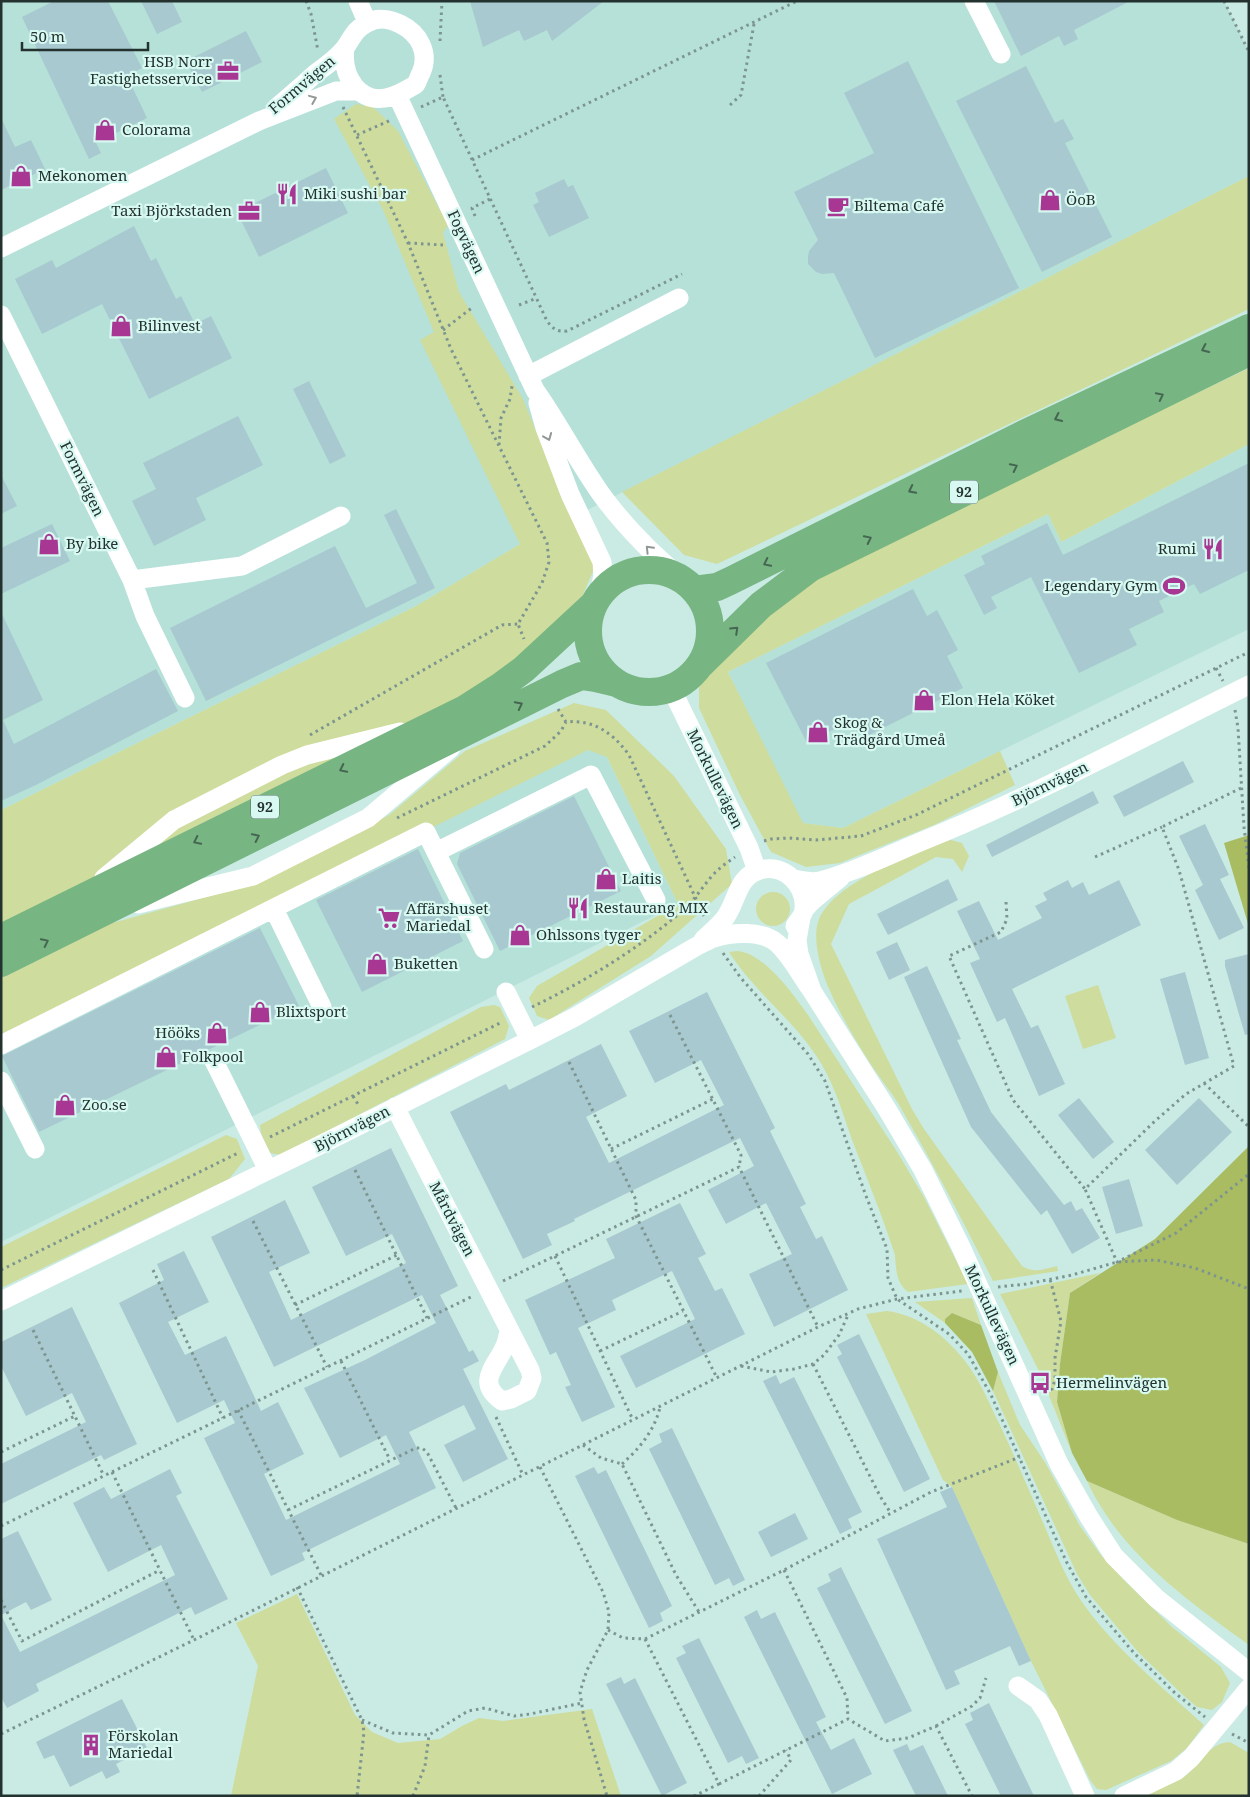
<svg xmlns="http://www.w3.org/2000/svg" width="1250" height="1797" viewBox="0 0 1250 1797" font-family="'Noto Serif',serif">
<rect width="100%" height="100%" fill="#caebe4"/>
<!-- built -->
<path fill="#b6e1d8" d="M1,1H1224L1249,52V176L520,544L416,606L1,810Z
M1249,444V629L843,828L802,823L728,672L1048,514L1061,542Z
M588,749L607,757L678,904L1,1242V1042Z"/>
<!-- green -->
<path fill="#cedc9d" d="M356,104L373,107L398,131L448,225L443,233L459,292L523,399L536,431L595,567L582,597L522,656L455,703L1,926V810L416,606L520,544L420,340L434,332L383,210L334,119Z
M1249,176V309L717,564L684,555L622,492Z
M1249,368V444L1061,542L1048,514L728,672L803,823L843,828L1000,751L1015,785L934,825L840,863L806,867L771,852L740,795L699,708V687L737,641L784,599L854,558Z
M574,703L606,710L674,776L726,849L732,884L651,956L549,1020L537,1016L529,998L537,986L678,904L607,757L588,750L1,1042V978L105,925L257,883L389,815L465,751Z
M951,840L962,843L969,856L962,872L953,859L936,857L849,904L831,944L912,1109L924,1129L1022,1266C1034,1274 1044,1269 1057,1266L1058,1271L993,1281C963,1221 932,1162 898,1103C891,1092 882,1081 874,1069C857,1043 834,1005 824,976C818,958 811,930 822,913C843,880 906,857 941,841Z
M756 909a17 17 0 1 1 34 0a17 17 0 1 1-34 0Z
M738,951C765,954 793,994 808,1015L896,1150L924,1197L968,1284L908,1292C896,1283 896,1269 895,1255C882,1215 866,1176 851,1137C841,1108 833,1080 815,1054C790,1017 753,990 729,952Z
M1098,985L1116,1038L1083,1049L1065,996Z
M494,1005L500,1007L509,1026L505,1039L281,1155L270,1153L261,1133L260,1125L481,1007Z
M226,1135L237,1139L245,1159L229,1179L1,1288V1247Z
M1100,1273L1070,1293L1060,1364L1057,1402L1072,1453L1040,1373L1000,1294Z
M972,1298L981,1325L952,1313L945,1319V1323L915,1302Z
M887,1311C915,1314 943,1334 960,1355C975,1372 985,1393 994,1413C1013,1451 1028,1489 1045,1527C1056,1553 1066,1579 1082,1602C1115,1649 1161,1686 1204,1725L1187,1748L1171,1761L1106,1790L1097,1789L1090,1780L1031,1661L952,1487L943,1480L866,1314Z
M998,1372L1020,1425L1046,1464L1080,1526L1100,1554L1123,1579L1172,1627L1221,1667L1230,1683L1222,1702L1212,1710L1197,1707L1184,1696L1139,1653L1090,1595L1077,1574L993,1391Z
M1087,1481L1177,1520L1249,1544V1645C1187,1600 1120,1553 1087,1481Z
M297,1594L355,1715L372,1732L398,1743L440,1739L462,1726L479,1718L503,1721L592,1709L621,1796H231L258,1666L236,1623Z
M1230,1742L1249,1753V1796H1138C1152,1790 1174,1785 1185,1776C1201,1764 1208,1743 1230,1742Z"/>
<!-- forest -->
<path fill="#aabc61" d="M1249,835V927L1224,843Z
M1249,1146V1544L1177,1520L1087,1481L1072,1453L1057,1402L1060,1364L1070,1293L1155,1239Z
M952,1313L981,1325L998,1372L993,1391L972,1352L945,1323V1319Z"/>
<!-- building -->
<path fill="#a7c9cf" d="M54,1H108L142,68L127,76L147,118L96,143L101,153L89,159L22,17Z
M141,1H172L182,22L157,34Z
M470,1H604L552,41L547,30L524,41L519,30L483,47Z
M994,1H1130L1074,30L1078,39L1064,46L1059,36L1021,56Z
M246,31L262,62L202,92L186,61Z
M908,61L1019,288L875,358L834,273L822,274L816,272L808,264V257L809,251L818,240L794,192L874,153L844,93Z
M1026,66L1055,123L1063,119L1074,139L1065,143L1112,237L1042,272L956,101Z
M1,118L15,147L31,140L45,169L1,190Z
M326,168L348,213L259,257L237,212Z
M564,179L568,187L573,185L589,218L549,237L533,205L539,202L535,193Z
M134,226L151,261L156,258L176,299L181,296L195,324L211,316L232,358L149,399L102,304L42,334L15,279L52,260L56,268Z
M309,381L346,456L330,464L293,389Z
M238,416L263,465L196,498L206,520L154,546L132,501L156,489L143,463Z
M1249,463V570L1200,594L1194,584L1159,601L1164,612L1129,629L1137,645L1079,673L1031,577L991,597L997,608L984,615L964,575L985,564L981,556L1047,523L1063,555Z
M1,475L17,506L1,514Z
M396,509L435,588L206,701L170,628L335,546L366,608L417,583L384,515Z
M52,524L70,561L1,594V548Z
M913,589L927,616L937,610L958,650L947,656L963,688L865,737L856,718L807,743L766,663Z
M1,612L43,700L3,720L14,744L156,669L178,711L36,785L1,801Z
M1183,761L1194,782L1124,817L1113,796Z
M1093,791L1099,803L992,857L986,845Z
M574,796L621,891L500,951L457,864L460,853Z
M1205,824L1229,875L1220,879L1244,928L1219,940L1195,890L1203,885L1179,836Z
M418,849L463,941L362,992L316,900Z
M948,879L958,900L888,935L877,914Z
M1068,880L1072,888L1083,882L1089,895L1119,880L1141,925L1012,989L1031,1028L1038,1025L1065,1084L1039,1096L1005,1018L997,1022L970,963L980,959L957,911L979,901L998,940L1042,918L1035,906L1047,900L1043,893Z
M260,928L299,1006L39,1132L2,1056Z
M897,942L910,970L889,980L876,952Z
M1249,954V1034L1245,1035L1225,966V960Z
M927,966L961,1039L957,1040L991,1112L1064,1205L1071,1201L1076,1211L1082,1208L1100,1238L1072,1254L1047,1210L1041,1215L971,1127L904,977Z
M1185,972L1209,1058L1185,1065L1160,979Z
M707,992L775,1128L770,1131L806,1204L800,1207L816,1239L822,1236L848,1290L774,1327L749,1274L792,1254L766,1203L726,1224L708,1190L754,1166L740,1138L574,1219L575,1221L547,1234L552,1245L523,1259L450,1112L506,1084L509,1090L601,1044L627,1096L586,1117L609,1163L724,1105L701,1060L655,1083L629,1031Z
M1079,1098L1114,1142L1093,1159L1058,1115Z
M1199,1098L1232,1132L1177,1185L1145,1150Z
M391,1148L458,1286L440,1295L469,1352L473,1350L479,1361L463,1369L508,1459L463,1482L444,1445L476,1429L464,1405L409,1432L436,1488L302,1553L305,1560L271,1576L204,1438L235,1423L224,1400L177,1423L119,1303L164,1280L157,1264L184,1251L209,1302L168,1322L185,1355L226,1336L261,1411L278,1402L304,1454L264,1474L286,1520L400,1464L386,1435L340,1458L304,1388L365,1360L436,1323L422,1295L274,1367L211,1237L285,1200L310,1253L269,1272L291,1320L406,1263L392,1234L346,1256L312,1187Z
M1129,1179L1143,1226L1116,1234L1102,1187Z
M680,1203L706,1254L698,1258L715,1291L722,1288L745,1334L636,1388L620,1356L695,1319L672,1271L612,1300L616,1310L578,1328L615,1407L582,1422L565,1387L571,1385L556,1352L550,1355L525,1300L615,1258L606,1239Z
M72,1307L137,1444L104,1460L101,1455L1,1504V1464L86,1422L72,1393L26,1416L1,1366V1342Z
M859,1334L930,1479L904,1492L837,1357L842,1354L837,1345Z
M776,1375L780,1384L794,1377L862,1512L848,1519L852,1528L840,1534L763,1381Z
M672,1428L745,1580L733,1586L729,1578L715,1585L649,1449L662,1442L659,1434Z
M594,1467L598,1474L606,1470L672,1606L660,1613L663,1621L649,1628L575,1476Z
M170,1469L182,1493L176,1496L228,1599L195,1615L191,1607L36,1684L39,1691L7,1708L1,1697V1615L20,1652L175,1575L161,1545L108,1572L73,1503L104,1487L111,1499Z
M952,1487L1031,1661L1019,1666L1010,1646L954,1671L960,1684L946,1690L877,1539L947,1507L940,1492Z
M795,1513L808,1539L771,1557L758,1532Z
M18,1531L52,1600L31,1610L26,1602L1,1615V1539Z
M841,1567L912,1711L885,1724L817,1588L831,1581L828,1574Z
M757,1610L761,1619L775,1612L826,1717L816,1722L831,1750L854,1738L872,1774L832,1794L744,1617Z
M699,1638L759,1758L746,1764L742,1756L728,1763L676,1658L686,1653L682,1646Z
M621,1677L624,1684L635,1678L687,1783L662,1796L606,1684Z
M122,1699L147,1748L116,1764L120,1772L106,1779L102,1771L70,1787L54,1755L44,1759L36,1742Z
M989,1703L1034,1796H1001L965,1724L973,1720L970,1713Z
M907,1744L910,1751L923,1745L948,1796H916L893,1750Z"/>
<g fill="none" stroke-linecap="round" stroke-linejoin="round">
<!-- path -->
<path stroke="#7d9590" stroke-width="3" stroke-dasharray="2.5 4" stroke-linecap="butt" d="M306,1L311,14L318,51
M1224,1L1249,52
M440,41L442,1
M440,75L443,97
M730,105L741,95L754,24
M343,107L408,243L451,349L547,543L549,562L542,583L518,624L524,639
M421,107L443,97L547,321C553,329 557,332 567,331L682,274
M357,135L391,120
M472,160L797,1
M475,216L472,208L490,199
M408,243L443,245
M519,305L537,298
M443,330L473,307
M499,445L501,418L510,399L512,386
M1216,668L1223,681
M558,709L566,722C594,719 614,734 629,755L704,916
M1235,710L1238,728L1244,827L1249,868
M310,735L502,625L518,624
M1241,788L1162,827L1179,870L1234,1066L1186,1094L1155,1121L1085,1189L1117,1262L1176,1233L1249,1174
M397,818L545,746L561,731L566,722
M764,841L771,839L788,838L816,840L861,836L916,815L1249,652
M1095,857L1162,827
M1006,902L1007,919L1001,932L949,956L1013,1100L1085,1189
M723,953L740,977L808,1054L825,1081L866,1196L887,1249L888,1278L897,1299L949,1334L968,1354L991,1395L1067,1563L1086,1597L1134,1653L1175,1693L1205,1717
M532,1007C584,982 638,949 681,912C693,902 701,889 711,877C718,869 726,863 735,857
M670,1015L741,1155L739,1167
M569,1062L636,1200V1216L717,1378
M1204,1083L1249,1127
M353,1096L359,1106
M270,1137L502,1022
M611,1149L713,1099
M355,1170L427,1318
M253,1221L327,1367
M555,1256L633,1420
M1,1270L240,1152
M153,1270L223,1418
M503,1281L739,1167L818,1327
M998,1287L1026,1284L1072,1275L1117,1262L1156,1260L1195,1268L1249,1289
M295,1305L397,1255
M33,1330L104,1476
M600,1351L683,1311
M341,1361L390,1460
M813,1364L880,1496L890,1512
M741,1366L771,1372L794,1369L813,1364L824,1355L839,1335L848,1315
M1045,1393L1052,1389L1055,1380V1358L1061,1321L1050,1279
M238,1410L321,1575
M496,1417L523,1475
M583,1445L601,1458L622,1464L676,1575L699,1612
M1,1452L75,1416
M622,1464C639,1449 655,1430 660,1407
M540,1467L603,1592L609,1612L608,1630L587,1670L580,1692L584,1719L607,1796
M112,1472L194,1640
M288,1510L416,1448H422L427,1452L456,1508
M1,1526L473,1296
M784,1570L847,1698L848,1719
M297,1587L362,1720L364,1732L357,1796
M1,1600L22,1641L160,1570
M608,1630L623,1638L645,1639L784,1570L931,1492L1020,1457
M645,1639L719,1784L694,1796
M362,1720L393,1733L429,1735L468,1711L485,1708L514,1716L530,1714L582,1703
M936,1726L972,1706L980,1698L986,1678
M1,1734L194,1640L818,1327L858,1309L897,1299L962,1291
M1232,1734L1249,1743
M719,1784L848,1719L885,1741L908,1738L936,1726L972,1796
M413,1796L425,1766L429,1735
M759,1796L791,1760L786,1750"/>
<!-- minor -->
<path stroke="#fff" stroke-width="19" d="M358,1L367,22
M974,1L1001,54
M397,95L535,390C559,424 577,460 601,494C625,527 654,556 686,582
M276,108C289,97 303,85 316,73C326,66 337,58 345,48C352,38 355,29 367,23C377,17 390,19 400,24C419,33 430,53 421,73C419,76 418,81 416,84C414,86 409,88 406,90C388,100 370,104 355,87C346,76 343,62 345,48
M1,248L259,121L336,91H359
M1,315L132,580L145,616L185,698
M528,376L679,298
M538,403L545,428L570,494L602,562L603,576L598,597
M132,580L242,566L341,516
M671,688L749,848L757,871
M436,852L591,775L656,900
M104,878L174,820L282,765L307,755L400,732
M794,879C803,881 812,883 820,881C852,873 889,855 920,842C1032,797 1140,739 1249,685
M138,904L253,876L368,818L451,748
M274,909L322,1007
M804,910L811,902L840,878
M801,917L797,940L799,954L812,991L887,1109L923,1170L961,1247L1059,1464L1089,1517L1114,1556L1156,1598L1249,1672
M703,940C710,933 719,926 725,918C737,902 737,876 760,870C784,863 806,885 804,909C804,915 798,921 795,926
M506,992L530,1040
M1,1045L426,832L484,949
M214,1061L268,1170
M1,1081L35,1149
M395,1107L530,1370L532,1378L527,1391L511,1399L502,1401C475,1382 496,1367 505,1346C507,1341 508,1336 509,1331
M1,1301L318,1146L530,1040L575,1017L697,946C702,944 708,940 714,938C732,932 763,930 778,944C791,956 801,976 812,991
M1018,1686L1038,1700L1048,1715L1085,1796
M1124,1796L1176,1771L1191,1758L1249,1688"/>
<!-- highway -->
<path stroke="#77b583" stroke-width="28" d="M588 631a61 61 0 1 1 122 0a61 61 0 1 1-122 0Z
M694,590L717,587L730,581L1022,435L1249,328
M700,665L761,605L810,568L1249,352
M1,938L465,709L501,686L524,669L593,605
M1,963L562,684L581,676L595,678L616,683"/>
</g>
<!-- one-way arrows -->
<defs><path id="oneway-chevron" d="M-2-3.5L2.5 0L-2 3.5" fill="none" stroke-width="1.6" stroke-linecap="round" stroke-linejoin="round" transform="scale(1.25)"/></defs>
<g stroke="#929897">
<use href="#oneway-chevron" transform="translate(313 99) rotate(-22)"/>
<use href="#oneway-chevron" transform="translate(548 437) rotate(68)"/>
<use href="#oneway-chevron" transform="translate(649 549) rotate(-134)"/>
</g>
<g stroke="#456651">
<use href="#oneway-chevron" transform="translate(1205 349) rotate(155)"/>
<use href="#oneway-chevron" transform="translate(1160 396) rotate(-26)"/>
<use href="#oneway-chevron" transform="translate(1058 418) rotate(155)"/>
<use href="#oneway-chevron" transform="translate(1014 467) rotate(-26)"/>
<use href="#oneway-chevron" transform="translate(912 490) rotate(153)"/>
<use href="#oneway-chevron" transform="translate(868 539) rotate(-26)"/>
<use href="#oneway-chevron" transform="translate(767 563) rotate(154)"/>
<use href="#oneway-chevron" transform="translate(735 630) rotate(-44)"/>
<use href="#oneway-chevron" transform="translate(519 705) rotate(-27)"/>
<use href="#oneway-chevron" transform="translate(343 769) rotate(154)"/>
<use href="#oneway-chevron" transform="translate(256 837) rotate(-26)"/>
<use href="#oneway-chevron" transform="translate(197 841) rotate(154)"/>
<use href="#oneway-chevron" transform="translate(45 942) rotate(-26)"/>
</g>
<!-- icons -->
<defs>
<g id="office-bare" transform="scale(1.725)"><path d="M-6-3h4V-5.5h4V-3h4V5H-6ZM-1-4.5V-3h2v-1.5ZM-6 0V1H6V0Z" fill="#a83794" stroke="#d7f9f1" stroke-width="2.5" paint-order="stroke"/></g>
<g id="shop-bare" transform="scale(1.725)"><path d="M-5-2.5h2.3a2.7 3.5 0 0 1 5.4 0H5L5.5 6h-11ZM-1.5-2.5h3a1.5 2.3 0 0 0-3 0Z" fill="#a83794" stroke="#d7f9f1" stroke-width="2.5" paint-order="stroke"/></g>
<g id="restaurant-bare" transform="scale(1.725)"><path d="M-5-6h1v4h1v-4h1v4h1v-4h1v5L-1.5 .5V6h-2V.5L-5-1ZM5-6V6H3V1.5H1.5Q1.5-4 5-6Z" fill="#a83794" stroke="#d7f9f1" stroke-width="2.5" paint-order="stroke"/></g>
<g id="cafe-bare" transform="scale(1.725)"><path d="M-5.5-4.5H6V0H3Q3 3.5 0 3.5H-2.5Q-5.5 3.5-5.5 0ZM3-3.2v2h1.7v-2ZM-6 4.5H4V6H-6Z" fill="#a83794" stroke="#d7f9f1" stroke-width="2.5" paint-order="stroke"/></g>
<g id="stadium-bare" transform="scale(1.725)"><path d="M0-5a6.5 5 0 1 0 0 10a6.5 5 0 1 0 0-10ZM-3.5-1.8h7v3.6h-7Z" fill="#a83794" stroke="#d7f9f1" stroke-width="2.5" paint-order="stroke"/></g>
<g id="supermarket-bare" transform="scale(1.725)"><path d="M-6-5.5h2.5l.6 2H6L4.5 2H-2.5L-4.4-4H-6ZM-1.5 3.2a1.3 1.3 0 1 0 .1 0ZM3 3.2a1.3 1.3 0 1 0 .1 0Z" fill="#a83794" stroke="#d7f9f1" stroke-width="2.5" paint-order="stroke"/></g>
<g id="bus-bare" transform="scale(1.725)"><path d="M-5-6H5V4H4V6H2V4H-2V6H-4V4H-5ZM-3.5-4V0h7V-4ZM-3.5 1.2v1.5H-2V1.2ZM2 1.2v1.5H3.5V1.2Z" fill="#a83794" stroke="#d7f9f1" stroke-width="2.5" paint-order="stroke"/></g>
<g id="building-bare" transform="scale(1.725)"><path d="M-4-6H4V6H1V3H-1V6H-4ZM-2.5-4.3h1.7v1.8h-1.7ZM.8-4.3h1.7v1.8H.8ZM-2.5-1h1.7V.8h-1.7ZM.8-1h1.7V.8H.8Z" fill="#a83794" stroke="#d7f9f1" stroke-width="2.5" paint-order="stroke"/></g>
</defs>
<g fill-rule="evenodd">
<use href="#office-bare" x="228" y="71"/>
<use href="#shop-bare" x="105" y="130"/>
<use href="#shop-bare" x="21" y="176"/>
<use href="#restaurant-bare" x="287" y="194"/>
<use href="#shop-bare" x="1050" y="200"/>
<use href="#cafe-bare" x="838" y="206"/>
<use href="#office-bare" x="249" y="211"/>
<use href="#shop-bare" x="121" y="326"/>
<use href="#shop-bare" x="49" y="544"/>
<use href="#restaurant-bare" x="1213" y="549"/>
<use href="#stadium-bare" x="1174" y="586"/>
<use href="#shop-bare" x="924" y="700"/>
<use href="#shop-bare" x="818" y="732"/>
<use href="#shop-bare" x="606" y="879"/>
<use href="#restaurant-bare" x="578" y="908"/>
<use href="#supermarket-bare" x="389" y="918"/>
<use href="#shop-bare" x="520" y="935"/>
<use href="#shop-bare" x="377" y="964"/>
<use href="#shop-bare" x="260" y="1012"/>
<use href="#shop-bare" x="217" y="1033"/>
<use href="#shop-bare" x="166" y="1057"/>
<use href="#shop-bare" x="65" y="1105"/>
<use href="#bus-bare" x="1040" y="1383"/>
<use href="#building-bare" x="91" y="1745"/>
</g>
<g text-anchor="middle" stroke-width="4.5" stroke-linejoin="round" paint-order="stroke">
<!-- shield labels -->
<g fill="#d7f9f1" stroke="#5a6e69" stroke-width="1">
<rect x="950" y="480.5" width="28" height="23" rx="4"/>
<rect x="251" y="795.5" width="28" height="23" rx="4"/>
</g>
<g font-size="14" font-weight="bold" fill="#24322f">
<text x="964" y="497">92</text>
<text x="265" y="812">92</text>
</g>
<!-- poi labels -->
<g font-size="15" fill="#24322f" stroke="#d7f9f1" text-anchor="start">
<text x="212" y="67" text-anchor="end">HSB Norr<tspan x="212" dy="17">Fastighetsservice</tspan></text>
<text x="122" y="135">Colorama</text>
<text x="38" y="181">Mekonomen</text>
<text x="304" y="199">Miki sushi bar</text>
<text x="1066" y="205">ÖoB</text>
<text x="854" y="211">Biltema Café</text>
<text x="232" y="216" text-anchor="end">Taxi Björkstaden</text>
<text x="138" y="331">Bilinvest</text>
<text x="66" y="549">By bike</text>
<text x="1196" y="554" text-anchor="end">Rumi</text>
<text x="1158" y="591" text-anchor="end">Legendary Gym</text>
<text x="941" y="705">Elon Hela Köket</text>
<text x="834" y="728">Skog &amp;<tspan x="834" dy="17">Trädgård Umeå</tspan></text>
<text x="622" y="884">Laitis</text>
<text x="594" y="913">Restaurang MIX</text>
<text x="406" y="914">Affärshuset<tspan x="406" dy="17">Mariedal</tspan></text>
<text x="536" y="940">Ohlssons tyger</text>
<text x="394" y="969">Buketten</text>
<text x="276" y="1017">Blixtsport</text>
<text x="200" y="1038" text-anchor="end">Hööks</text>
<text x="182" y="1062">Folkpool</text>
<text x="82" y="1110">Zoo.se</text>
<text x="1056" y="1388">Hermelinvägen</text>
<text x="108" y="1741">Förskolan<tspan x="108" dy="17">Mariedal</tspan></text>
</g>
<!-- street labels -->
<g font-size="15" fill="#24322f" stroke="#d7f9f1">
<text transform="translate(302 85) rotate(-40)" y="5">Formvägen</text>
<text transform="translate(466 242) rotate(65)" y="5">Fogvägen</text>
<text transform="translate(82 479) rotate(64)" y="5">Formvägen</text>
<text transform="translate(715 779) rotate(64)" y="5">Morkullevägen</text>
<text transform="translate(1050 784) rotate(-26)" y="5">Björnvägen</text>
<text transform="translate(352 1129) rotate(-27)" y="5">Björnvägen</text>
<text transform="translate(452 1219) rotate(63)" y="5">Mårdvägen</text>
<text transform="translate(992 1315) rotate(65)" y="5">Morkullevägen</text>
</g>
</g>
<!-- border -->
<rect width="1250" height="1797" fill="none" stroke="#24322f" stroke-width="5"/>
<!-- scale -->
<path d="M22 42v8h126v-8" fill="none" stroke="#24322f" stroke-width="2.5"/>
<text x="30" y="42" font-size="15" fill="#24322f" stroke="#d7f9f1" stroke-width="4" paint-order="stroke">50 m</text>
</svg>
